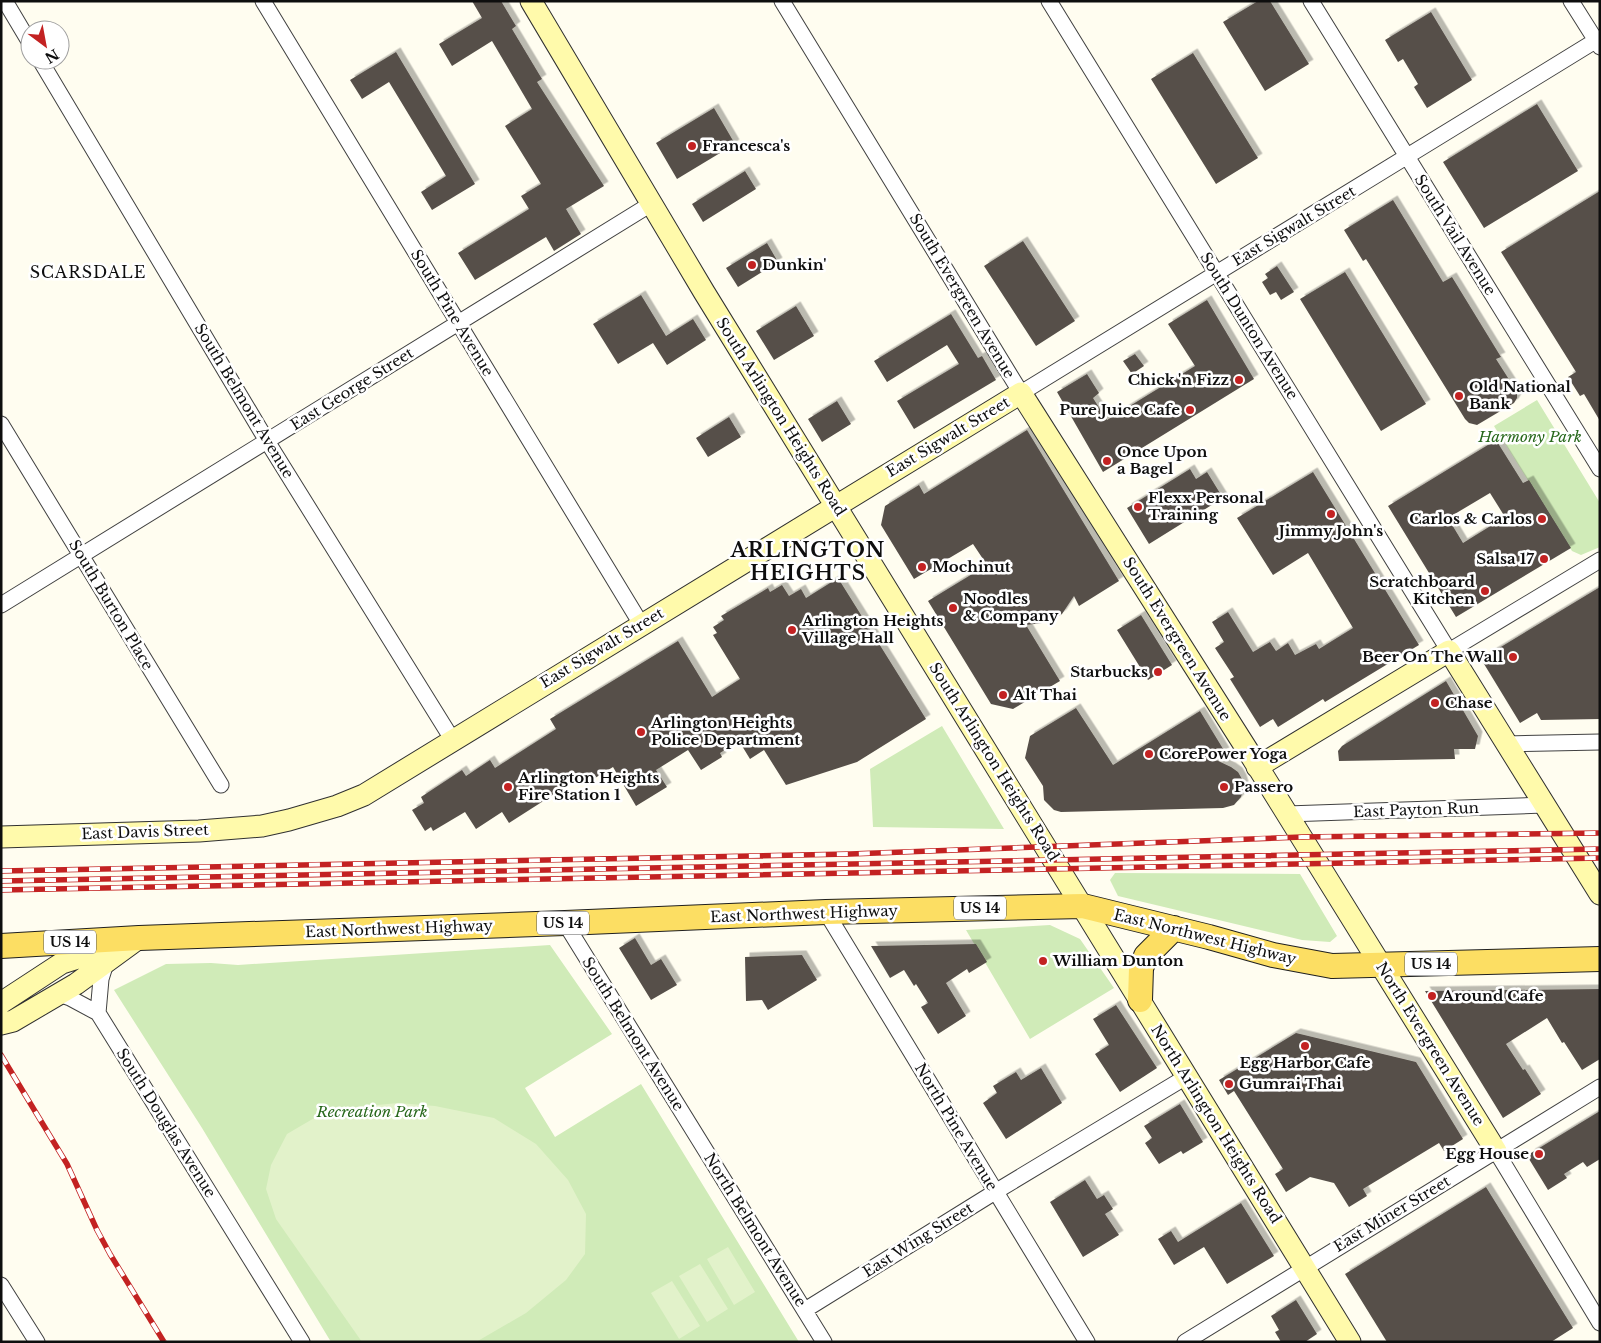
<svg xmlns="http://www.w3.org/2000/svg" width="1601" height="1343" viewBox="0 0 1601 1343" font-family="'Libre Baskerville',serif">
<defs>
<filter id="shadow"><feDropShadow dx="4.5" dy="-4.5" stdDeviation="0" flood-color="#0004"/></filter>
</defs>
<rect width="100%" height="100%" fill="#fffdf0"/>
<!-- green -->
<path fill="#d0ebb8" d="M1537,400L1600,503V547L1581,555L1572,551L1494,426Z
M942,726L1004,829L873,827L870,769Z
M1115,873L1300,874L1337,936L1330,942L1302,940L1118,896L1110,880Z
M1050,925L1080,939L1114,988L1030,1039L966,930Z
M550,945L612,1034L525,1088L555,1137L641,1084L799,1342H331L202,1128L114,990L166,964L211,963L238,965Z"/>
<!-- pitch -->
<path fill="#e2f2ca" d="M398,1103L435,1106L494,1118L536,1144L568,1180L586,1214L585,1254L566,1280L526,1313L476,1342H362L276,1219L266,1189L271,1165L287,1134L316,1117L357,1107Z
M728,1247L755,1292L734,1305L707,1259Z
M700,1264L728,1309L707,1322L679,1276Z
M672,1281L700,1326L679,1339L651,1293Z"/>
<!-- building -->
<path fill="#57504a" fill-rule="evenodd" filter="url(#shadow)" d="M472,1H501L516,26L512,29L542,79L537,82L604,186L566,209L581,234L554,251L546,237L475,280L458,253L529,209L521,196L541,184L505,126L532,109L492,41L452,66L439,44L482,18Z
M1258,1H1270L1309,64L1265,91L1223,22Z
M1431,12L1472,80L1427,108L1414,87L1418,84L1403,59L1398,62L1385,40Z
M396,52L475,184L432,210L421,192L446,176L389,82L362,99L350,80Z
M1193,53L1258,158L1216,184L1151,79Z
M1537,104L1578,171L1484,228L1443,162Z
M714,108L735,144L677,179L656,143Z
M745,171L756,189L703,222L692,204Z
M1600,191V421L1584,394L1580,396L1568,377L1576,372L1501,252Z
M1393,200L1443,282L1452,277L1501,357L1496,359L1517,392V398L1514,403L1477,425L1469,423L1465,419L1366,259L1363,261L1344,230Z
M1023,241L1075,321L1036,346L984,266Z
M767,243L778,262L738,287L726,268Z
M1277,266L1294,292L1281,300L1276,292L1270,295L1262,282L1268,278L1265,274Z
M1345,272L1426,404L1381,431L1300,299Z
M641,295L666,336L693,319L706,340L667,365L653,343L618,364L593,324Z
M1207,300L1254,379L1103,472L1057,392L1087,374L1099,393L1093,398L1107,420L1195,366L1168,324Z
M796,306L814,336L774,360L756,331Z
M951,314L978,358L982,356L996,380L914,429L897,401L959,364L947,345L887,382L874,361Z
M1135,354L1144,366L1132,374L1123,361Z
M837,401L851,424L822,442L808,419Z
M729,417L741,437L708,457L696,438Z
M1027,430L1119,581L1079,606L1074,596L1062,614L1050,622L1026,625L1060,681L1013,709L991,704L928,601L987,565L973,544L914,579L881,525L885,506L919,485L924,494Z
M1496,440L1523,483L1529,480L1571,548L1456,617L1388,506ZM1490,493L1505,517L1463,543L1448,518Z
M1190,469L1196,479L1207,472L1223,498L1149,544L1127,508Z
M1313,472L1419,645L1325,702L1323,699L1278,727L1273,719L1260,727L1230,679L1234,677L1215,648L1224,642L1212,622L1228,612L1253,652L1270,642L1276,651L1288,643L1295,655L1316,644L1319,649L1353,628L1308,553L1273,575L1237,518Z
M838,578L926,719L857,762L786,785L764,750L750,759L739,741L720,753L722,757L701,770L688,750L656,770L667,787L636,806L613,767L595,778L592,772L585,776L584,775L509,823L502,812L476,829L465,812L433,831L431,827L425,831L412,810L424,803L421,797L462,770L466,776L490,760L495,768L556,729L550,719L678,641L712,697L740,679L713,635L717,633L713,627L724,620L721,616L768,588L770,592L782,585L789,596L801,589L806,598Z
M1600,587V719L1541,720L1537,713L1520,723L1481,659Z
M1141,615L1172,665L1148,680L1117,630Z
M1446,681L1478,736L1475,749H1454L1455,759L1339,761L1338,751L1342,746Z
M1076,708L1113,765L1200,711L1225,752L1214,759L1231,767L1238,772L1242,779L1244,786L1241,797L1234,805L1223,808L1061,812L1054,810L1044,800L1043,786L1025,758L1030,736Z
M635,938L651,965L661,959L677,985L651,1000L619,948Z
M976,944L987,962L969,973L967,969L946,983L966,1016L938,1034L921,1007L928,1003L916,984L914,986L904,970L890,978L871,946Z
M802,955L817,980L768,1010L762,1000L746,1001L745,957Z
M1600,989V1059L1582,1070L1564,1042L1562,1043L1547,1018L1506,1044L1523,1070L1525,1069L1541,1094L1503,1118L1425,991Z
M1116,1005L1157,1068L1120,1092L1095,1054L1109,1045L1093,1019Z
M1296,1033L1416,1062L1463,1139L1444,1151L1439,1143L1363,1189L1367,1196L1349,1207L1334,1183L1310,1177L1286,1192L1275,1174L1283,1169L1234,1091L1228,1095L1219,1080Z
M1041,1068L1062,1103L1006,1139L983,1103L997,1093L993,1086L1016,1072L1021,1080Z
M1180,1104L1203,1142L1183,1154L1181,1151L1159,1164L1145,1143L1152,1138L1144,1126Z
M1600,1111V1159L1587,1167L1583,1162L1564,1174L1567,1178L1548,1190L1529,1159L1531,1153Z
M1085,1180L1097,1199L1104,1195L1113,1209L1105,1214L1119,1235L1083,1257L1050,1202Z
M1486,1187L1573,1328L1551,1342H1387L1345,1274Z
M1241,1203L1274,1256L1227,1284L1204,1247L1174,1265L1158,1239L1171,1231L1178,1242Z
M1296,1300L1317,1334L1305,1342H1281L1275,1332L1279,1330L1271,1316Z"/>
<g fill="none" stroke-linecap="round" stroke-linejoin="round">
<!-- street casing -->
<g stroke="#414141" stroke-width="17">
<path id="street" d="M5,1L30,43
M263,1L641,624
M782,1L1021,393L1600,38
M1049,1L1449,651L1600,560
M1311,1L1600,469
M1571,1L1600,47
M40,60L267,441L452,739
M1,424L221,785
M1,605L651,204
M1506,744L1600,742
M1287,814L1544,805
M826,912L1087,1342
M565,923L824,1342
M59,994L70,998L98,1013L101,979L106,963
M98,1013L302,1342
M1496,1151L1600,1323
M1,1285L37,1342
M805,1310L995,1192L1186,1077
M1185,1342L1600,1087"/>
</g>
<!-- secondary casing -->
<g stroke="#303030" stroke-width="23">
<path id="secondary" d="M531,1L704,292L1350,1342
M1257,767L1449,651L1600,894
M1,837L199,831L262,826L289,820L337,806L364,795L1021,393L1248,751L1496,1151
M1,1003L62,963L122,944
M1,1024L13,1021L76,984L139,938"/>
</g>
<!-- primary casing -->
<g stroke="#1f1f1f" stroke-width="26">
<path id="primary" d="M1,946L139,938L565,923L826,912L1083,906L1209,937L1273,955L1332,966L1600,959
M1140,1000L1141,968L1146,956L1174,928"/>
</g>
<!-- street -->
<use href="#street" stroke="#fff" stroke-width="15"/>
<!-- secondary -->
<use href="#secondary" stroke="#fffaab" stroke-width="21"/>
<!-- primary -->
<use href="#primary" stroke="#fcde63" stroke-width="24"/>
<!-- rail casing -->
<g stroke="#c32222" stroke-width="5.5">
<path id="rail" d="M1,871L850,854L1302,837L1600,833
M1,881L1600,849
M1,890L1600,858
M1,1055L67,1164L97,1230L110,1254L164,1342"/>
</g>
<!-- rail -->
<use href="#rail" stroke="#fff" stroke-width="4" stroke-dasharray="11" stroke-linecap="butt"/>
</g>
<!-- markers -->
<g fill="#c32222" stroke="#fff" stroke-width="2">
<circle cx="692" cy="146" r="5"/>
<circle cx="752" cy="265" r="5"/>
<circle cx="1239" cy="380" r="5"/>
<circle cx="1459" cy="396" r="5"/>
<circle cx="1190" cy="410" r="5"/>
<circle cx="1107" cy="461" r="5"/>
<circle cx="1138" cy="507" r="5"/>
<circle cx="1331" cy="514" r="5"/>
<circle cx="1542" cy="519" r="5"/>
<circle cx="1544" cy="559" r="5"/>
<circle cx="922" cy="567" r="5"/>
<circle cx="1485" cy="591" r="5"/>
<circle cx="953" cy="608" r="5"/>
<circle cx="792" cy="630" r="5"/>
<circle cx="1513" cy="657" r="5"/>
<circle cx="1158" cy="672" r="5"/>
<circle cx="1003" cy="695" r="5"/>
<circle cx="1435" cy="703" r="5"/>
<circle cx="641" cy="732" r="5"/>
<circle cx="1149" cy="754" r="5"/>
<circle cx="508" cy="787" r="5"/>
<circle cx="1224" cy="787" r="5"/>
<circle cx="1043" cy="961" r="5"/>
<circle cx="1432" cy="996" r="5"/>
<circle cx="1305" cy="1046" r="5"/>
<circle cx="1229" cy="1084" r="5"/>
<circle cx="1539" cy="1154" r="5"/>
</g>
<g text-anchor="middle" stroke-width="5" stroke-linejoin="round" paint-order="stroke">
<!-- shield labels -->
<g fill="#fff" stroke="#565656" stroke-width="1">
<rect x="954" y="896.5" width="52" height="23" rx="4"/>
<rect x="537" y="911.5" width="52" height="23" rx="4"/>
<rect x="44" y="930.5" width="52" height="23" rx="4"/>
<rect x="1405" y="952.5" width="52" height="23" rx="4"/>
</g>
<g font-size="14" font-weight="bold" fill="#0e0e0e">
<text x="980" y="913">US 14</text>
<text x="563" y="928">US 14</text>
<text x="70" y="947">US 14</text>
<text x="1431" y="969">US 14</text>
</g>
<!-- poi labels -->
<g font-size="15" font-weight="bold" fill="#0e0e0e" stroke="#fff" text-anchor="start">
<text x="702" y="151">Francesca's</text>
<text x="762" y="270">Dunkin'</text>
<text x="1229" y="385" text-anchor="end">Chick 'n Fizz</text>
<text x="1469" y="392">Old National<tspan x="1469" dy="17">Bank</tspan></text>
<text x="1180" y="415" text-anchor="end">Pure Juice Cafe</text>
<text x="1117" y="457">Once Upon<tspan x="1117" dy="17">a Bagel</tspan></text>
<text x="1148" y="503">Flexx Personal<tspan x="1148" dy="17">Training</tspan></text>
<text x="1532" y="524" text-anchor="end">Carlos &amp; Carlos</text>
<text x="1331" y="536" text-anchor="middle">Jimmy John's</text>
<text x="1534" y="564" text-anchor="end">Salsa 17</text>
<text x="932" y="572">Mochinut</text>
<text x="1475" y="587" text-anchor="end">Scratchboard<tspan x="1475" dy="17">Kitchen</tspan></text>
<text x="963" y="604">Noodles<tspan x="963" dy="17">&amp; Company</tspan></text>
<text x="802" y="626">Arlington Heights<tspan x="802" dy="17">Village Hall</tspan></text>
<text x="1503" y="662" text-anchor="end">Beer On The Wall</text>
<text x="1148" y="677" text-anchor="end">Starbucks</text>
<text x="1013" y="700">Alt Thai</text>
<text x="1445" y="708">Chase</text>
<text x="651" y="728">Arlington Heights<tspan x="651" dy="17">Police Department</tspan></text>
<text x="1159" y="759">CorePower Yoga</text>
<text x="518" y="783">Arlington Heights<tspan x="518" dy="17">Fire Station 1</tspan></text>
<text x="1234" y="792">Passero</text>
<text x="1053" y="966">William Dunton</text>
<text x="1442" y="1001">Around Cafe</text>
<text x="1305" y="1068" text-anchor="middle">Egg Harbor Cafe</text>
<text x="1239" y="1089">Gumrai Thai</text>
<text x="1529" y="1159" text-anchor="end">Egg House</text>
</g>
<!-- street labels -->
<g font-size="15" fill="#0e0e0e" stroke="#fff">
<text transform="translate(1294 226) rotate(-31)" y="5">East Sigwalt Street</text>
<text transform="translate(1455 235) rotate(58)" y="5">South Vail Avenue</text>
<text transform="translate(962 296) rotate(59)" y="5">South Evergreen Avenue</text>
<text transform="translate(452 313) rotate(59)" y="5">South Pine Avenue</text>
<text transform="translate(1249 326) rotate(58)" y="5">South Dunton Avenue</text>
<text transform="translate(352 389) rotate(-32)" y="5">East George Street</text>
<text transform="translate(244 401) rotate(59)" y="5">South Belmont Avenue</text>
<text transform="translate(781 417) rotate(58)" y="5">South Arlington Heights Road</text>
<text transform="translate(948 437) rotate(-31)" y="5">East Sigwalt Street</text>
<text transform="translate(111 605) rotate(59)" y="5">South Burton Place</text>
<text transform="translate(1177 639) rotate(58)" y="5">South Evergreen Avenue</text>
<text transform="translate(602 648) rotate(-31)" y="5">East Sigwalt Street</text>
<text transform="translate(994 762) rotate(58)" y="5">South Arlington Heights Road</text>
<text transform="translate(1416 810) rotate(-2)" y="5">East Payton Run</text>
<text transform="translate(145 832) rotate(-2)" y="5">East Davis Street</text>
<text transform="translate(804 914) rotate(-2)" y="5">East Northwest Highway</text>
<text transform="translate(399 929) rotate(-2)" y="5">East Northwest Highway</text>
<text transform="translate(1205 937) rotate(14)" y="5">East Northwest Highway</text>
<text transform="translate(633 1034) rotate(58)" y="5">South Belmont Avenue</text>
<text transform="translate(1430 1044) rotate(58)" y="5">North Evergreen Avenue</text>
<text transform="translate(166 1123) rotate(58)" y="5">South Douglas Avenue</text>
<text transform="translate(1216 1124) rotate(58)" y="5">North Arlington Heights Road</text>
<text transform="translate(956 1127) rotate(59)" y="5">North Pine Avenue</text>
<text transform="translate(1392 1214) rotate(-31)" y="5">East Miner Street</text>
<text transform="translate(755 1230) rotate(58)" y="5">North Belmont Avenue</text>
<text transform="translate(918 1240) rotate(-32)" y="5">East Wing Street</text>
</g>
<!-- park labels -->
<g font-size="15" font-style="italic" fill="#28681c" stroke="#fff">
<text x="1530" y="442">Harmony Park</text>
<text x="372" y="1117">Recreation Park</text>
</g>
<!-- neighbourhood labels -->
<g font-size="16" letter-spacing="1" fill="#0e0e0e" stroke="#fff">
<text x="88" y="278">SCARSDALE</text>
</g>
<!-- district labels -->
<g font-size="20" font-weight="bold" letter-spacing="1" fill="#0e0e0e" stroke="#fff">
<text x="808" y="557">ARLINGTON<tspan x="808" dy="23">HEIGHTS</tspan></text>
</g>
</g>
<!-- border -->
<rect width="1601" height="1343" fill="none" stroke="#0e0e0e" stroke-width="5"/>
<!-- north arrow -->
<g transform="translate(45 45) rotate(148)"><circle r="24" fill="#ffffff" stroke="#9f9f9f"/>
<path d="M0-4L9 19L0 12L-9 19Z" fill="#c32222"/>
<text y="-8" font-size="14" font-weight="bold" text-anchor="middle" fill="#0e0e0e">N</text>
</g>
</svg>
